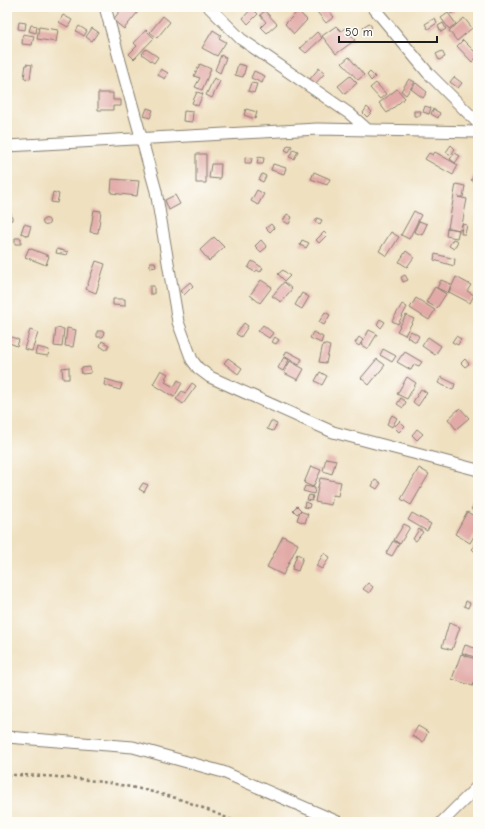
<svg xmlns="http://www.w3.org/2000/svg" width="485" height="829" viewBox="0 0 485 829" font-family="'Comic Neue',sans-serif">
<rect width="100%" height="100%" fill="#fdfcf7"/>
<filter id="ink" filterUnits="userSpaceOnUse"><feTurbulence type="fractalNoise" baseFrequency=".025" numOctaves="2"/><feDisplacementMap in="SourceGraphic" scale="8" xChannelSelector="R" yChannelSelector="G"/><feConvolveMatrix kernelMatrix="1 2 1 2 8 2 1 2 1" color-interpolation-filters="sRGB"/></filter>
<filter id="wash" filterUnits="userSpaceOnUse"><feTurbulence type="fractalNoise" baseFrequency=".012" numOctaves="4" result="noise"/><feDisplacementMap in="SourceGraphic" scale="16" xChannelSelector="R" yChannelSelector="G"/><feGaussianBlur stdDeviation="0.9" result="paint"/><feColorMatrix in="noise" values="0 0 0 0 0 0 0 0 0 0 0 0 0 0 0 0 0 1.4 0 .05"/><feComposite in="paint" operator="in"/></filter>
<g filter="url(#wash)">
<rect width="100%" height="100%" fill="#efe0c0"/>
<g id="blocks">
<!-- building -->
<path fill="#e2aaa7" d="M123,7H142L124,29L113,20Z
M313,7H326L334,17L326,23Z
M452,7H454L456,10L451,14L448,10Z
M252,8L258,14L248,24L243,18Z
M265,11L277,24L267,33L261,27L266,22L260,15Z
M298,11L307,20L294,34L285,24Z
M448,13L456,24L449,29L441,18Z
M63,15L72,20L68,27L59,22Z
M163,16L170,22L157,38L150,32Z
M435,18L437,23L428,29L425,24Z
M464,18L472,28L457,41L449,31Z
M19,22L26,23L25,30L18,29Z
M369,23L372,27L367,31L363,27Z
M443,23L446,29L441,32L438,26Z
M31,25L37,26L36,33L29,31Z
M79,26L87,31L84,36L76,31Z
M336,26L341,31L345,28L355,40L336,54L322,36Z
M39,27L58,30L56,42L37,39Z
M92,28L98,32L92,41L86,37Z
M146,30L154,38L134,59L129,54L137,46L134,43Z
M213,30L221,35L219,38L226,42L217,56L202,48Z
M317,32L322,38L306,53L300,48Z
M23,34L34,36L32,45L22,44Z
M463,40L478,55V56L472,62L457,46Z
M146,49L158,57L154,63L142,54Z
M442,51L445,57L439,60L436,54Z
M221,55L226,58L220,73L215,70Z
M349,57L364,75L358,80L342,63Z
M26,64L32,65L30,79L24,78Z
M200,64L211,69L202,90L195,87L200,78L194,76Z
M238,64L246,66L243,77L235,75Z
M319,68L325,73L315,84L310,79Z
M161,69L168,73L165,79L158,75Z
M254,71L265,76L262,83L251,78Z
M370,72L375,77L371,81L367,75Z
M350,76L357,83L345,94L338,86Z
M454,77L462,83L458,88L450,82Z
M214,78L220,81L212,98L206,95Z
M409,79L415,82L406,95L401,91Z
M251,83L257,84L254,93L248,91Z
M376,83L386,94L380,99L370,88Z
M416,83L427,92L423,98L411,89Z
M397,89L405,98L387,113L379,103Z
M197,92L203,94L198,106L192,103Z
M98,93H113V100H121V106H113V110H98Z
M425,106L431,108L429,114L423,112Z
M367,107L372,112L367,117L363,113Z
M147,108L153,110L150,118L144,116Z
M246,109L257,112L255,119L244,115Z
M433,109L440,113L438,118L431,114Z
M184,111L193,112L192,122L183,121Z
M414,111H421L420,116H414Z
M288,145L292,146L289,152L285,150Z
M451,145L455,149L451,155L446,152Z
M293,149L298,151L294,159L289,157Z
M435,152L458,165L453,175L425,159L429,153L433,155Z
M455,153L460,156L455,163L450,159Z
M196,154H206V183H196Z
M245,157L252,158L251,163H245Z
M258,157L264,158L263,164H257Z
M211,164H221L220,179L209,178Z
M273,164L286,168L284,174L271,170Z
M477,170H478V184L471,180Z
M314,172L330,179L327,185L311,179Z
M262,174L266,176L263,182L259,180Z
M112,179L139,181L137,196L111,193Z
M456,184L465,186L463,197H458L467,199L461,230L448,228Z
M257,190L264,194L258,205L251,201Z
M53,192L59,194L57,203L51,202Z
M175,195L180,204L169,210L165,200Z
M94,210L101,211L98,233L90,232Z
M414,211L421,215L409,239L401,235Z
M7,213L11,214L12,217V220L9,221H7Z
M287,214L292,217L289,224L283,221Z
M317,218L322,220L320,224L315,222Z
M42.5 222a3.5 3.5 0 1 1 7 0a3.5 3.5 0 1 1-7 0Z
M419,221L427,224L422,235L414,232Z
M24,224L31,226L28,236L21,233Z
M271,224L274,228L270,232L266,228Z
M462,224L467,225L465,234H461Z
M447,228L459,230L457,238L446,236Z
M324,232L327,235L319,243L316,240Z
M391,232L399,237L387,256L379,251Z
M214,237L224,247L209,261L200,250Z
M15,238H21V244H15Z
M453,239L458,241L454,249L449,246Z
M261,240L267,247L261,252L255,246Z
M302,240L309,243L306,248L300,245Z
M29,248L49,256L46,265L25,257Z
M57,249L68,252L67,255L56,253Z
M406,251L414,257L407,267L399,262Z
M435,254L455,259L454,266L434,260Z
M96,261L105,264L96,293L86,289Z
M252,261L263,268L260,272L257,270L255,272L248,268Z
M150,262H155L156,267L150,268Z
M283,270L290,276L285,281L278,274Z
M405,275L408,280L403,282L401,277Z
M456,277L471,285L467,291L474,295L470,303L449,292Z
M261,280L272,287L260,303L250,295Z
M441,280L451,284L448,293L437,288Z
M190,282L193,286L184,295L180,291Z
M284,282L292,289L281,302L272,296Z
M150,286H154V294H150Z
M435,287L446,294L437,308L426,302Z
M302,293L309,297L302,309L295,305Z
M416,298L435,310L429,320L410,308Z
M113,299H125V306L113,305Z
M402,304L407,307L398,324L392,321Z
M325,312L330,315L324,325L319,322Z
M406,315L414,319L405,335L397,331Z
M380,319L385,322L381,328L377,324Z
M244,323L248,326L241,337L236,334Z
M263,325L273,333L269,338L258,331Z
M56,328L64,329L62,347L54,346Z
M67,328L76,330L73,347L65,346Z
M30,330L38,333L32,351L24,349Z
M369,330L377,334L368,349L361,345Z
M97,331H104L103,337H97Z
M411,331L419,336L416,342L407,337Z
M313,332L323,337L321,343L310,338Z
M7,335L19,340L17,346L7,342Z
M456,336L461,339L458,345L452,342Z
M275,337L279,340L276,344L272,342Z
M359,337L363,340L359,346L355,343Z
M428,337L441,346L435,355L422,346Z
M102,341L109,345L106,350L100,346Z
M323,344L330,346L326,363L319,362Z
M37,347L49,350L48,356L35,354Z
M383,349L396,356L392,362L380,355Z
M287,351L302,359L299,365L284,356Z
M405,352L422,362L419,366L414,364L411,370L397,362L402,355H403Z
M284,357L289,360L283,371L278,368Z
M228,358L242,368L238,374L224,363Z
M377,359L385,365L369,385L361,378Z
M465,359L469,364L465,367L461,363Z
M290,361L304,369L298,380L284,373Z
M69,367V379H63L62,368Z
M90,367L91,373L82,374L81,368Z
M474,367H478V394H476Z
M161,370L168,374L165,378L167,379L165,382L174,387L178,380L182,383L174,397L153,384Z
M320,372L327,376L322,385L315,381Z
M407,377L416,383L407,399L397,394Z
M441,377L455,384L453,390L438,383Z
M105,379L122,384L120,390L104,385Z
M192,383L196,386L183,404L176,399L182,391L185,393Z
M421,389L427,393L418,406L413,402Z
M401,398L406,402L403,408L397,404Z
M460,408L469,418L456,429L448,419Z
M392,415L397,418L392,427L387,424Z
M271,421L277,424L273,431L267,429Z
M400,421L405,426L399,432L394,427Z
M417,429L423,434L417,440L412,435Z
M326,458L336,460L332,474L323,471Z
M311,466L321,470L313,487L304,483Z
M419,468L429,474L411,505L401,499Z
M320,478L341,482L338,496L333,495L331,505L315,502Z
M375,480L381,483L377,489L372,486Z
M143,483L148,485L144,492L139,489Z
M305,486L315,488L314,494L303,491Z
M309,495L313,496L312,501L307,500Z
M305,502L310,504L309,508L304,507Z
M475,503L478,505L477,513L471,509Z
M297,506L301,510L297,514L293,510Z
M300,511L308,514L305,523L297,520Z
M467,512L478,518V529L470,543L455,534Z
M412,513L431,524L427,531L408,520Z
M404,524L410,527L400,544L394,540Z
M419,529L423,532L416,541L413,539Z
M283,536L298,544L283,575L267,567Z
M393,541L399,544L392,556L386,553Z
M478,542V552L477,554L472,549Z
M324,553L330,557L322,569L316,566Z
M297,554L303,557L298,571L292,569Z
M368,583L373,587L369,593L363,589Z
M466,601L470,603L468,608L464,606Z
M449,623L460,627L452,650L442,647Z
M465,645L478,649V658L462,653Z
M461,654L478,660V673L473,686L452,679Z
M418,726L428,732L423,742L412,736Z"/>
</g>
</g>
<g filter="url(#ink)">
<use href="#blocks" fill-opacity="0" stroke="#867e6e" stroke-width="1"/>
<g fill="none" stroke-linecap="round" stroke-linejoin="round">
<!-- minor casing -->
<g stroke="#867e6e" stroke-width="13">
<path id="minor" d="M105,7L156,191L178,322L192,360L198,368L210,377L333,432L478,470
M209,7L241,39L350,114L368,130
M373,7L428,73L478,123
M7,146L317,129L478,132
M7,737L133,747L223,772L338,822
M442,822L478,786"/>
</g>
<!-- path -->
<path stroke="#867e6e" stroke-width="2.5" stroke-dasharray="3 3" stroke-linecap="butt" d="M7,775C63,775 119,782 172,797C194,803 216,814 237,822"/>
<!-- minor -->
<use href="#minor" stroke="#fff" stroke-width="11"/>
</g>
</g>
<!-- margin -->
<rect width="485" height="829" fill="none" stroke="#fdfcf7" stroke-width="24"/>
<!-- scale -->
<path d="M339 36v6h98v-6" fill="none" stroke="#1c1c1c" stroke-width="2"/>
<text x="345" y="36" font-size="12" fill="#1c1c1c" stroke="#fdfcf7" stroke-width="3" paint-order="stroke">50 m</text>
</svg>
